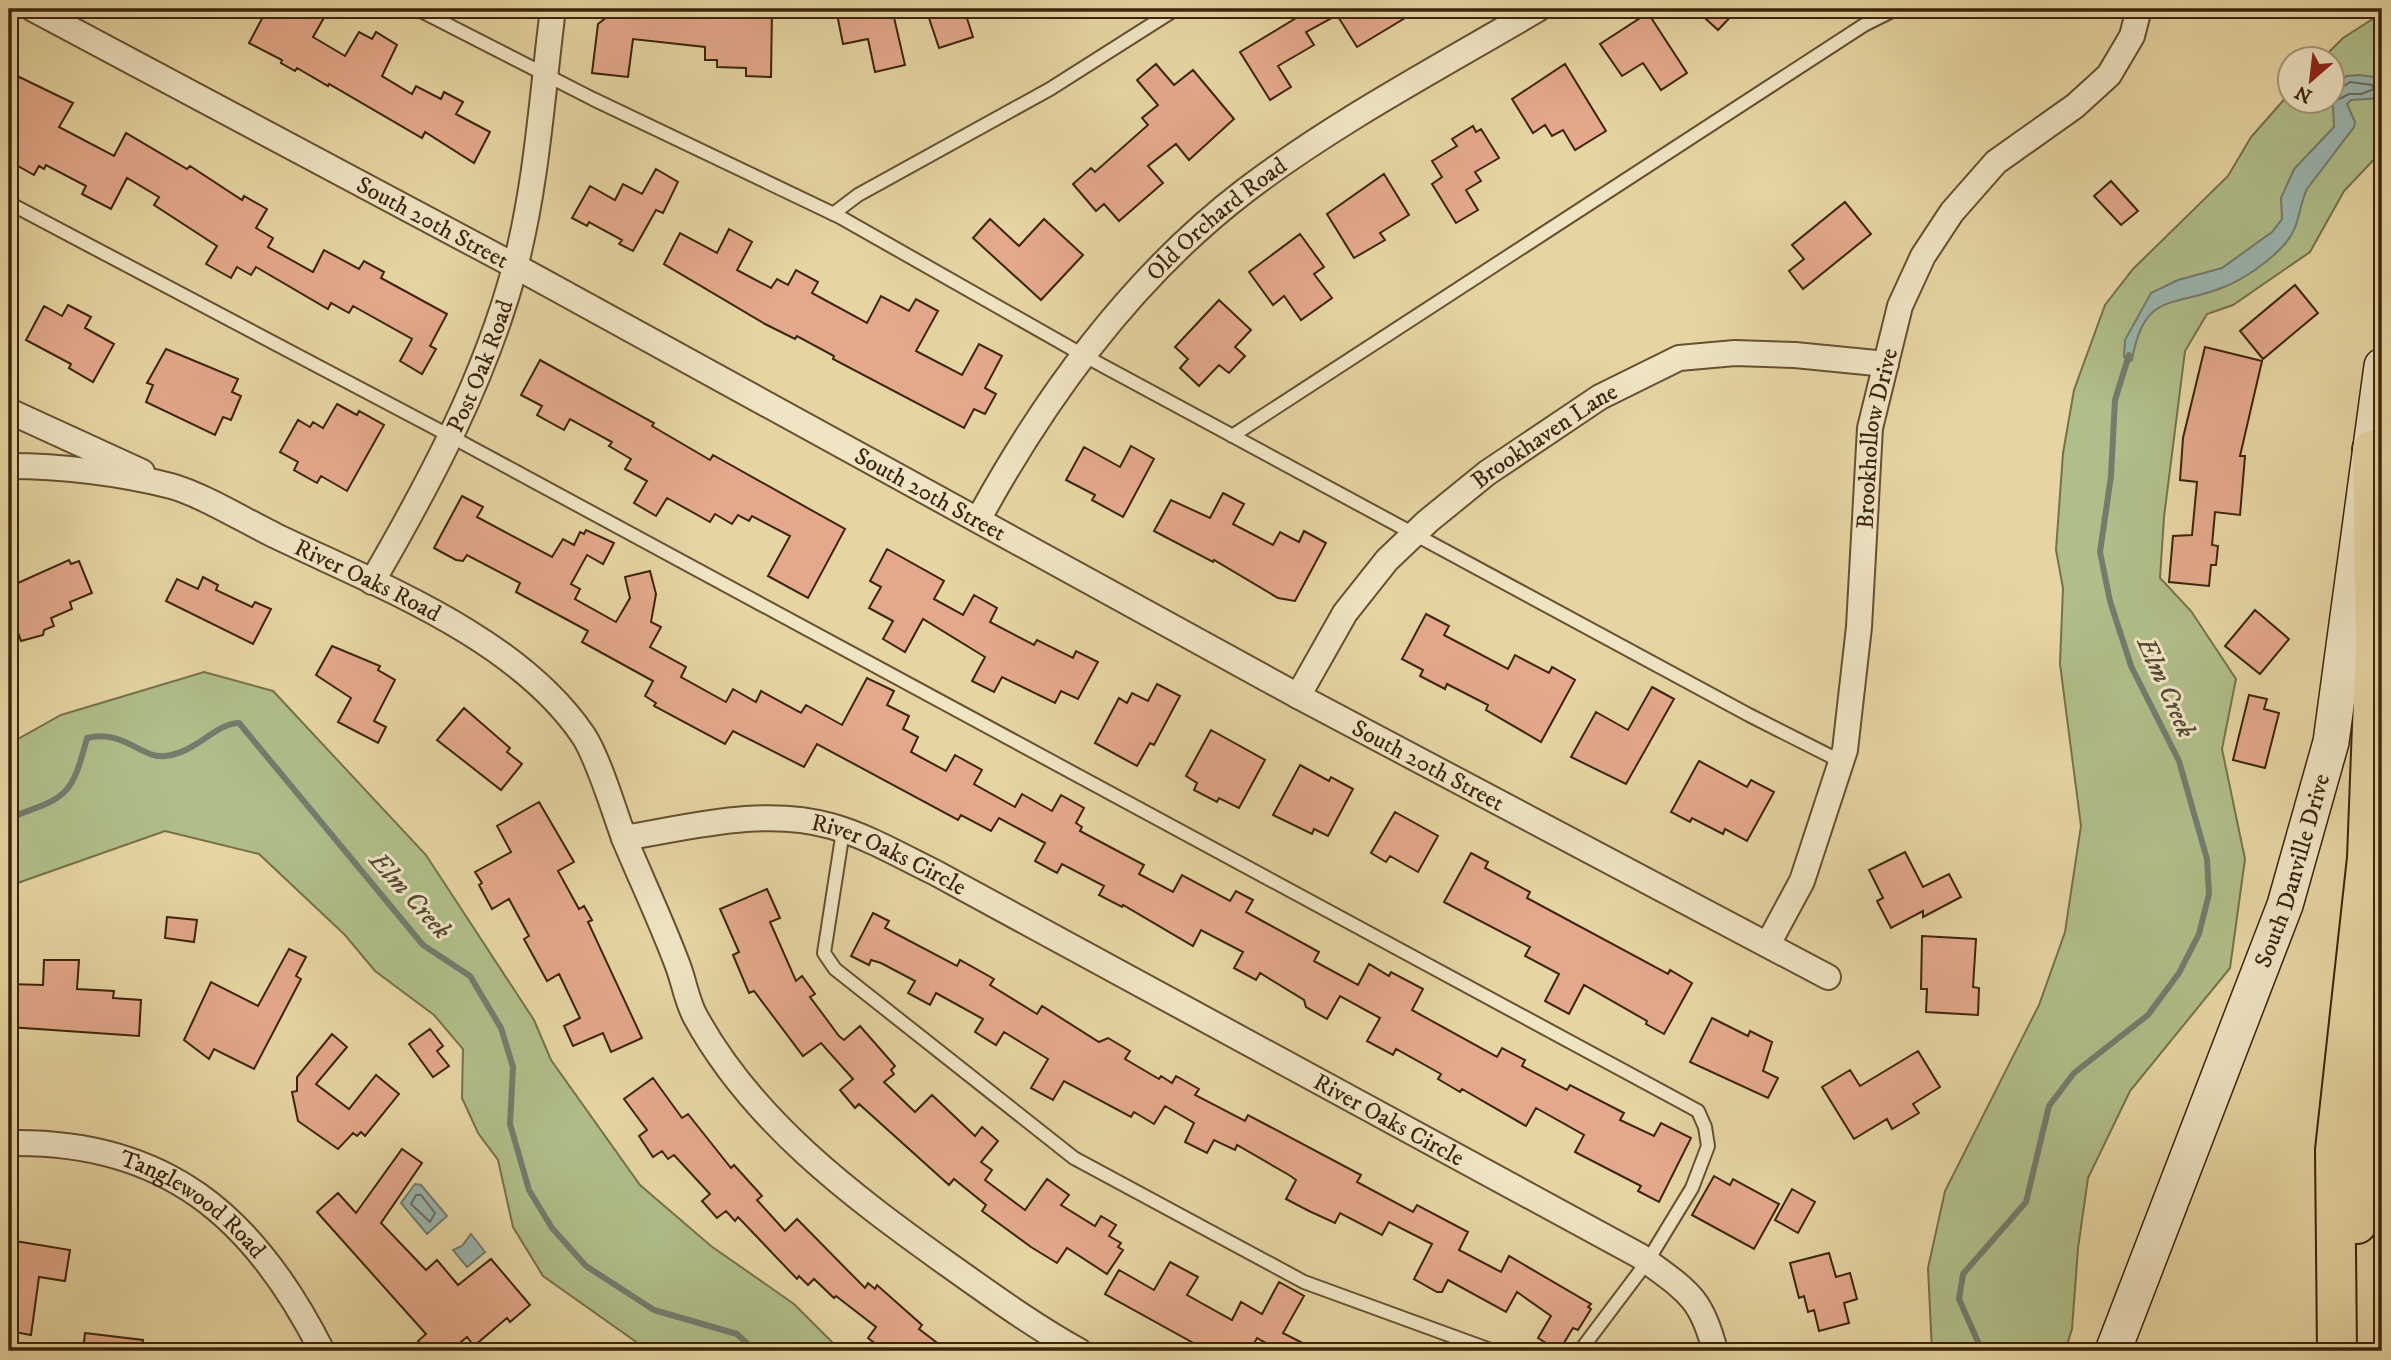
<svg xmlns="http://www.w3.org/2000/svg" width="2391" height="1360" viewBox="0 0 2391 1360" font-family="'IM FELL DW Pica',serif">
<rect width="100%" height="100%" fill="#e6d5a3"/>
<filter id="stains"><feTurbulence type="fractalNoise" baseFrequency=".00286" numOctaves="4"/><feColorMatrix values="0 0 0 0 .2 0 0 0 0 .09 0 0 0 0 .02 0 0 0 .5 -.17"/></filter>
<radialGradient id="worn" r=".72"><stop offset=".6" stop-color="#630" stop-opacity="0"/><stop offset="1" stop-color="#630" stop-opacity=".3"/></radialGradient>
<!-- green -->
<path fill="#b0be89" stroke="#76714a" stroke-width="2" d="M2382,13V151L2344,191L2310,252L2233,305L2207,314L2185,351L2164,517L2160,578L2191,611L2236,679L2222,749L2245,859L2230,968L2130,1091L2088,1178L2078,1248L2072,1329L2065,1351H1932L1928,1268L1945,1191L2039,1005L2065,932L2081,826L2060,664L2063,588L2056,550L2063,453L2074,390L2105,305L2133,269L2228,176L2251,137L2289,94L2290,102H2332V60L2322,59L2343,38Z
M204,672L273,691L426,855L534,1020L551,1060L640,1185L711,1246L794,1304L841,1351H649L543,1276L513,1227L498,1160L478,1133L462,1098L463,1049L434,1015L375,971L345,935L259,854L165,831L9,886V744L61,715Z"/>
<!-- water -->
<path fill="#9ab6b0" stroke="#747c6e" stroke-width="2" d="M2359,75L2382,78V98L2351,100L2347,104L2355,122L2354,127L2307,189C2297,210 2301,228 2282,247C2267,263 2244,279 2224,287C2174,308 2144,290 2132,360L2128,362L2124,357L2125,340L2151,293L2178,280L2222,268L2272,232L2282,219L2281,198L2294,169L2334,127L2332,88L2347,76Z
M415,1184L421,1185L447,1216L427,1234L401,1203Z
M471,1234L485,1252L467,1267L453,1250L462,1246Z"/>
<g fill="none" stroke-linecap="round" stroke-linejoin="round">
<!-- shore -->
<path stroke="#6b6d5d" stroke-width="2" d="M2350,82L2372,85L2374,89L2361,94H2349L2337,100L2335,92Z
M416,1195H421L435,1213L430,1222L411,1204Z"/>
<!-- stream -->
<path stroke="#747c6e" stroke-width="6" d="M9,818C66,797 71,799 87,738C124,729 141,759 165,756C196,753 216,723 239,723L423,945L470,976L501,1028L513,1067L510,1124L529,1190L552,1228L586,1266L654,1310L737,1334L755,1351
M1982,1351L1959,1299L1963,1274L2026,1202L2049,1106L2074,1073L2148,1015L2179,973L2199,934L2209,894L2207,859L2179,761L2131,666L2110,601L2100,552L2111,476L2115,400L2129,355"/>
</g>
<!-- building -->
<path fill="#e4a98b" stroke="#3c240a" stroke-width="2" d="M267,9H329L313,37L345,56L359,32L372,39L376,32L397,45L382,76L412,94L416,86L441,99L444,92L463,102L456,114L490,132L474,163L425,132L422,138L329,84L328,86L297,68L295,71L281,63L282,60L249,43Z
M617,9L706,12V9H772L771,77L746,76V68L717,67V60H705V47L633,39L628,77L592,73L598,24Z
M836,9H892L905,65L875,72L868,39L843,44Z
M926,9H964L973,37L939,48Z
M1311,9H1420L1357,47L1337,15L1306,32L1314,45L1278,66L1291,87L1270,100L1240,52Z
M1695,9H1738L1718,30Z
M1648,13L1687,73L1661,90L1643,63L1622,76L1600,44Z
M1156,64L1174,85L1193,70L1234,119L1189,160L1176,144L1148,166L1163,183L1119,221L1104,204L1096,211L1073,184L1091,168L1095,172L1148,125L1142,118L1158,105L1137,80Z
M1565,64L1606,131L1575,150L1563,130L1552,136L1545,125L1533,133L1512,99Z
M9,72L73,103L59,127L114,156L126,133L187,169L190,166L242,200L244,196L267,209L256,228L273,238L268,247L313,272L324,250L359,269L364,261L384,272L381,278L447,314L430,346L436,349L422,374L400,361L412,339L353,306L349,313L331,303L328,309L256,267L251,275L237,267L231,278L206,264L217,246L154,205L159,197L127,178L111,209L82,194L86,186L46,165L44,169L39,166L34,175L9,161Z
M1473,126L1476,132L1481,129L1499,158L1475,172L1481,181L1466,190L1478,210L1456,223L1432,184L1442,177L1432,161L1457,146L1452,139Z
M656,169L678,182L663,213L656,210L633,251L619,244L622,240L589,222L587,226L572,218L590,186L615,200L623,184L642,194Z
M1384,174L1409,215L1380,233L1385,240L1354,258L1327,214Z
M2111,181L2138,211L2121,225L2094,196Z
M1845,202L1871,234L1803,289L1789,271L1804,259L1792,245Z
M990,219L1019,246L1044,219L1083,255L1041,300L973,238Z
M729,229L752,242L737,270L771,288L777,279L788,285L796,270L818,282L812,293L867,323L881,296L909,311L916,299L938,311L916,351L962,375L979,344L1002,356L985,388L996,394L985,414L974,409L964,428L833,359L834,356L797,336L795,339L765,324L664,264L680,233L717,253Z
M1300,234L1324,267L1314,274L1332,298L1301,320L1284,296L1273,305L1249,272Z
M2295,285L2318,313L2263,359L2240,331Z
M1219,300L1251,330L1235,347L1245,356L1229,373L1219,365L1199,386L1180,368L1188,359L1175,347Z
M68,305L91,317L85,328L114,344L93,382L69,368L71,364L26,340L44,306L62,316Z
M2205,347L2262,361L2240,456H2245L2240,515L2215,512L2212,545L2218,546L2216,565H2211L2209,586L2169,582L2173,536L2192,535L2197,482L2180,480L2183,438Z
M166,349L238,379L232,392L241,396L231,420L223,417L215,435L146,402L153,385L147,383Z
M540,360L654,423L652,426L710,460L713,455L845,529L808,598L768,576L790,536L752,516L749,521L738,515L732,524L715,514L710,522L667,498L656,516L634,503L647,481L625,469L631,459L609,446L612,442L570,419L564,430L537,415L542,406L521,395Z
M337,404L357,415L359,411L384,425L347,491L321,476L317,483L294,470L298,462L280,452L298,420L310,427L313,422L323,428Z
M1131,446L1154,459L1123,517L1092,500L1095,495L1066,480L1084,447L1120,467Z
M1223,493L1244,504L1233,524L1273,545L1280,532L1299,542L1304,531L1326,543L1295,601L1278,598L1214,560L1213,562L1154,531L1171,500L1210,518Z
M462,496L483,507L477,517L552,557L563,539L574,545L580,532L584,534L586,530L614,543L603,564L587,555L571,584L580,589L575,599L616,622L630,598L625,577L650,571L656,594L651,622L661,627L650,647L686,667L681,677L726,702L733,689L756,702L761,691L801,713L806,705L842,725L867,678L894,691L887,705L909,716L903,729L918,737L911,752L946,771L955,755L982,770L974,784L1015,807L1022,794L1052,811L1061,795L1084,808L1076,823L1082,827L1080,831L1144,865L1139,874L1173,892L1182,875L1230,901L1236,891L1253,900L1246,912L1319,952L1314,961L1358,985L1369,964L1389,976L1391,972L1423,989L1412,1010L1497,1057L1502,1048L1525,1060L1522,1066L1567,1090L1570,1085L1624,1113L1620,1120L1654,1136L1661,1123L1691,1138L1659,1202L1638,1191L1641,1186L1575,1152L1584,1135L1536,1108L1526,1126L1462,1089L1460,1092L1438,1079L1441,1074L1396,1049L1393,1055L1367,1041L1380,1018L1340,996L1327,1019L1306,1007L1304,1000L1260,973L1256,980L1234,968L1243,952L1201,930L1193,946L1123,905L1122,907L1099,895L1104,886L1062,864L1057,873L1035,861L1045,843L999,818L991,831L961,815L958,820L817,744L804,767L733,731L725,744L654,706L656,703L645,696L653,681L582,642L588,631L516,592L520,583L467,555L463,561L456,560L434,548Z
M887,549L944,581L934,599L963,615L974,595L997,608L990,622L1034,645L1037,640L1073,658L1076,651L1098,662L1078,699L1061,691L1055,703L1002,677L994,692L972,681L985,657L923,619L905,652L883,639L893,621L869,608L881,587L870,581Z
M69,560L71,564L79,561L92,593L70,602L72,609L51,618L54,626L44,630L43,635L21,641L15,624L9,626V587Z
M203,577L218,585L216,590L252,607L255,602L271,609L253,644L166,601L177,579L198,589Z
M2255,610L2289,639L2260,674L2225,646Z
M1426,614L1449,626L1444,635L1508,669L1515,655L1549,673L1552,667L1575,680L1541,742L1486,710L1488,705L1447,684L1445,689L1420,676L1423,670L1402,659Z
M332,646L380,666L378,670L395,680L374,721L386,727L378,743L338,722L351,698L316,675Z
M1157,684L1180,696L1154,745L1150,743L1137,766L1095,743L1119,698L1127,703L1132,693L1148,701Z
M1652,687L1674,699L1626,784L1571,757L1596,712L1628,730Z
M2249,695L2267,699L2264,709L2279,713L2265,768L2233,760Z
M464,708L510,748L507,752L522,764L501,790L437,740Z
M1211,730L1265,760L1239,808L1219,798L1217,802L1194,790L1197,783L1186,776Z
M1699,761L1747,787L1751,780L1774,792L1747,841L1725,829L1723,834L1692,818L1690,822L1671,812Z
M1300,765L1329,781L1331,777L1353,789L1328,836L1314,829L1312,834L1273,815Z
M539,802L574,862L558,871L579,909L584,906L592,920L588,922L642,1038L611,1052L603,1033L573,1046L564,1026L580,1018L559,974L547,981L524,939L529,936L509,899L492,909L479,885L482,883L475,872L511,852L497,826Z
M1395,812L1438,836L1418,872L1390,856L1386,862L1371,853Z
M1905,852L1923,887L1949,874L1961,897L1923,917V911L1891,928L1877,901L1883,898L1869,870Z
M1471,853L1488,862L1485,868L1530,892L1527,898L1668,974L1670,970L1692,983L1664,1034L1646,1024L1647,1021L1584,985L1569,1014L1545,1001L1559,974L1525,956L1530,947L1444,902Z
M767,889L780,918L770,922L796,981L802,976L815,994L810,997L839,1036L844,1040L860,1026L895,1066L891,1070L894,1074L884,1082L915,1112L932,1095L975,1136L982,1127L998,1141L981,1162L992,1170L985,1180L1025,1210L1047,1179L1069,1195L1061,1205L1095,1226L1101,1216L1116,1225L1109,1236L1121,1243L1118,1247L1123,1250L1107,1274L1067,1248L1057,1263L1031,1247L982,1211L986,1205L954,1179L949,1185L859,1104L855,1108L840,1090L853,1079L821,1043L803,1056L754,991L749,993L733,955L739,952L720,909Z
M873,913L889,921L885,928L957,966L960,960L994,979L990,985L1037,1014L1042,1006L1099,1042L1108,1038L1130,1051L1125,1059L1159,1079L1161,1076L1172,1083L1176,1076L1199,1089L1195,1095L1245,1121L1248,1115L1361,1175L1357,1182L1413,1212L1417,1205L1468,1232L1459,1250L1501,1272L1509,1256L1591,1304L1588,1307L1591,1309L1578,1330L1573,1328L1559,1351L1538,1338L1551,1316L1517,1292L1506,1312L1448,1280L1442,1292H1437L1414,1279L1432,1244L1389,1222L1382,1235L1340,1213L1335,1223L1309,1211L1286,1199L1296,1180L1289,1175L1237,1145L1235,1150L1214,1140L1207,1153L1185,1142L1194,1123L1165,1106L1154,1124L1134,1112L1131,1117L1064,1081L1053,1100L1031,1088L1048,1059L1004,1032L996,1045L975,1032L983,1019L936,993L930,1005L908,993L915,981L881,963L871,960L869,965L851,956Z
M167,917L197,920L194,942L165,938Z
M1922,936L1976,939L1973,987L1979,988L1978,1015L1926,1012L1927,989H1921Z
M289,949L306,957L296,976L301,979L254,1069L214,1049L209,1059L184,1040L211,982L258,1006Z
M44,960H79L77,989L114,991L113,998L141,1000L139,1036L9,1027V984L43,985Z
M1712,1018L1748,1036L1750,1031L1772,1042L1763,1071L1778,1078L1768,1098L1690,1062Z
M430,1029L443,1046L437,1051L449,1066L433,1077L409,1044Z
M332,1034L347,1047L316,1084L349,1109L376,1075L399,1094L365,1136L361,1132L357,1136L353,1133L338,1149L298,1121L292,1092L297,1091V1077Z
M1918,1051L1940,1087L1913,1104L1919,1113L1892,1129L1887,1119L1854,1139L1822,1087L1850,1070L1860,1086Z
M653,1078L682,1118L688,1114L731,1168L734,1165L762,1196L757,1200L785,1231L797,1219L865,1288L868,1283L875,1289L877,1285L922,1325L919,1329L948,1351H885L868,1338L876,1327L836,1296L834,1298L814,1279L808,1285L799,1276L797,1279L738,1217L735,1221L726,1211L717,1218L702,1201L710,1194L674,1155L668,1159L662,1151L653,1157L639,1136L647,1130L624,1099Z
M402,1149L422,1163L381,1223L426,1270L437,1260L458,1285L491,1259L530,1305L510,1322L507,1318L474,1346L467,1337L450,1351H427L418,1341L426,1334L317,1212L338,1193L356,1213Z
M1714,1176L1730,1185L1733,1179L1779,1204L1754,1249L1692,1215Z
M1792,1189L1815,1202L1798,1233L1775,1220Z
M9,1240L70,1250L65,1281L39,1277L31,1335L9,1331Z
M1829,1253L1836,1277L1850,1273L1857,1299L1844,1303L1849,1323L1819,1331L1814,1310L1808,1312L1804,1296L1799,1298L1790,1263Z
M1170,1262L1198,1277L1187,1295L1232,1320L1241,1302L1262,1314L1279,1282L1304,1296L1283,1333L1318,1351H1281L1257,1338L1250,1351H1208L1105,1294L1119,1270L1154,1290Z
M85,1333L143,1340L142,1351H83Z"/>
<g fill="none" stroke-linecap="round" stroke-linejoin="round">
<!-- service casing -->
<g stroke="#665030" stroke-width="16">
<path id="service" d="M417,9L593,99L840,217L1083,355L1749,715L1842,762
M9,203L450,436L1698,1111L1705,1127L1708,1146L1692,1188L1647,1262L1580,1351
M833,214L858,195L1050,89L1176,9
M1232,436L1864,25L1896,9
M843,831L824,953L835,969L1074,1158L1304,1282L1493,1351"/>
</g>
<!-- minor casing -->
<g stroke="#665030" stroke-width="28">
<g id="minor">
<path id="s1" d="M33,9L515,266L1298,696L1828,977"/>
<path d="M9,411L142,472"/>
<path id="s2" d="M9,466C60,466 121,473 171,486C203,495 245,521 276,536C380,586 516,637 583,735C598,757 614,811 624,838"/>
<path id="s3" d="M978,520C1046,395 1132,277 1246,190C1337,121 1440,67 1538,9"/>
<path id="s4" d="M372,582C430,482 485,379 515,267C537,183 542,95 553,9"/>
<path id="s5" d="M1298,696L1345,613L1387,560L1428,521L1487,473L1600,397L1679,358L1735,353L1795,355L1886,364"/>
<path id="s6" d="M1768,944L1802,881L1845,750L1859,627L1870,428L1900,306L1923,256L1952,212L1996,162L2075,106L2109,75L2132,36L2139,9"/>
<path id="s7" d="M9,1143C165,1140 254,1216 322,1351"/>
<path id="s8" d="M1079,1351C1032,1325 990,1294 946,1263C851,1195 752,1121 695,1016C687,1001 684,982 678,966C662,923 642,881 624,838C691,827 764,807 831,826C867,836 901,856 934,872L1640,1256C1685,1290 1701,1295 1715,1351"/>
</g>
</g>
<!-- secondary casing -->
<g stroke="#3c240a" stroke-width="38">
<g id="secondary">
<path id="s9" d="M2113,1351L2285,905L2331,742L2382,366"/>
</g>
</g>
<!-- motorway casing -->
<g stroke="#3c240a" stroke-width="42">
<path id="motorway" d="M2357,1224L2382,971
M2337,1351L2335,1150L2367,858L2375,647L2372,450"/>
</g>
<!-- service -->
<use href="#service" stroke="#efe4c3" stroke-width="12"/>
<!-- minor -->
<use href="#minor" stroke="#efe4c3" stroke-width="24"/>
<!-- secondary -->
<use href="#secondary" stroke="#efe4c3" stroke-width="35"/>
<!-- motorway -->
<use href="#motorway" stroke="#e6d5a3" stroke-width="38"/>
</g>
<g text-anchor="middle" stroke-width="6" stroke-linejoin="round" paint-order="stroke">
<!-- street labels -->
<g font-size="24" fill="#3c240a" stroke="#efe4c3">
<text dy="8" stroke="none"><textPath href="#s1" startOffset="453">South 20th Street</textPath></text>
<text dy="8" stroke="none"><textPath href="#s3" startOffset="387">Old Orchard Road</textPath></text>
<text dy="8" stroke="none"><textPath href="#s4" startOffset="242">Post Oak Road</textPath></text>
<text dy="8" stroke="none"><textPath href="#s5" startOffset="364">Brookhaven Lane</textPath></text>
<text dy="8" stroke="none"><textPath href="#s6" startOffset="523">Brookhollow Drive</textPath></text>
<text dy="8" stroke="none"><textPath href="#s1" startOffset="1020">South 20th Street</textPath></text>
<text dy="8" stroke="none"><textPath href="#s2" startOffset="382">River Oaks Road</textPath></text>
<text dy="8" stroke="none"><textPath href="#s1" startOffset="1587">South 20th Street</textPath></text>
<text dy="8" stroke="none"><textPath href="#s8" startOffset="980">River Oaks Circle</textPath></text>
<text dy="8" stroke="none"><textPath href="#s9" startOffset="513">South Danville Drive</textPath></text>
<text dy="8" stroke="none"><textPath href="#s8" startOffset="1547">River Oaks Circle</textPath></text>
<text dy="8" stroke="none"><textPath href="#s7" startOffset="200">Tanglewood Road</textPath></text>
</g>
<!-- water labels -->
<g font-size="26" font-style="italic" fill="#544834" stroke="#efe4c3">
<text transform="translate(2167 687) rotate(66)" y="9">Elm Creek</text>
<text transform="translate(411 895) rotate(48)" y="9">Elm Creek</text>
</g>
</g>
<!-- margin -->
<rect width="2391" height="1360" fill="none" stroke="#e6d5a3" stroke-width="35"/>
<rect x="10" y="10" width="2370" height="1339" fill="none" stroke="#3c240a" stroke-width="3.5"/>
<rect x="18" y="18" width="2356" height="1325" fill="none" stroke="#3c240a" stroke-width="2"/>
<!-- north arrow -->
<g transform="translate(2311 80) rotate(208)"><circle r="33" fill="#efe4c3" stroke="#a79779" stroke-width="2"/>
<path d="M0-5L12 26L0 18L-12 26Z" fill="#8f2418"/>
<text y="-10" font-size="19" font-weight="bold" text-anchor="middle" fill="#3c240a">N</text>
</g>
<rect width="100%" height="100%" filter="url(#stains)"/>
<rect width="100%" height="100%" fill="url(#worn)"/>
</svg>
